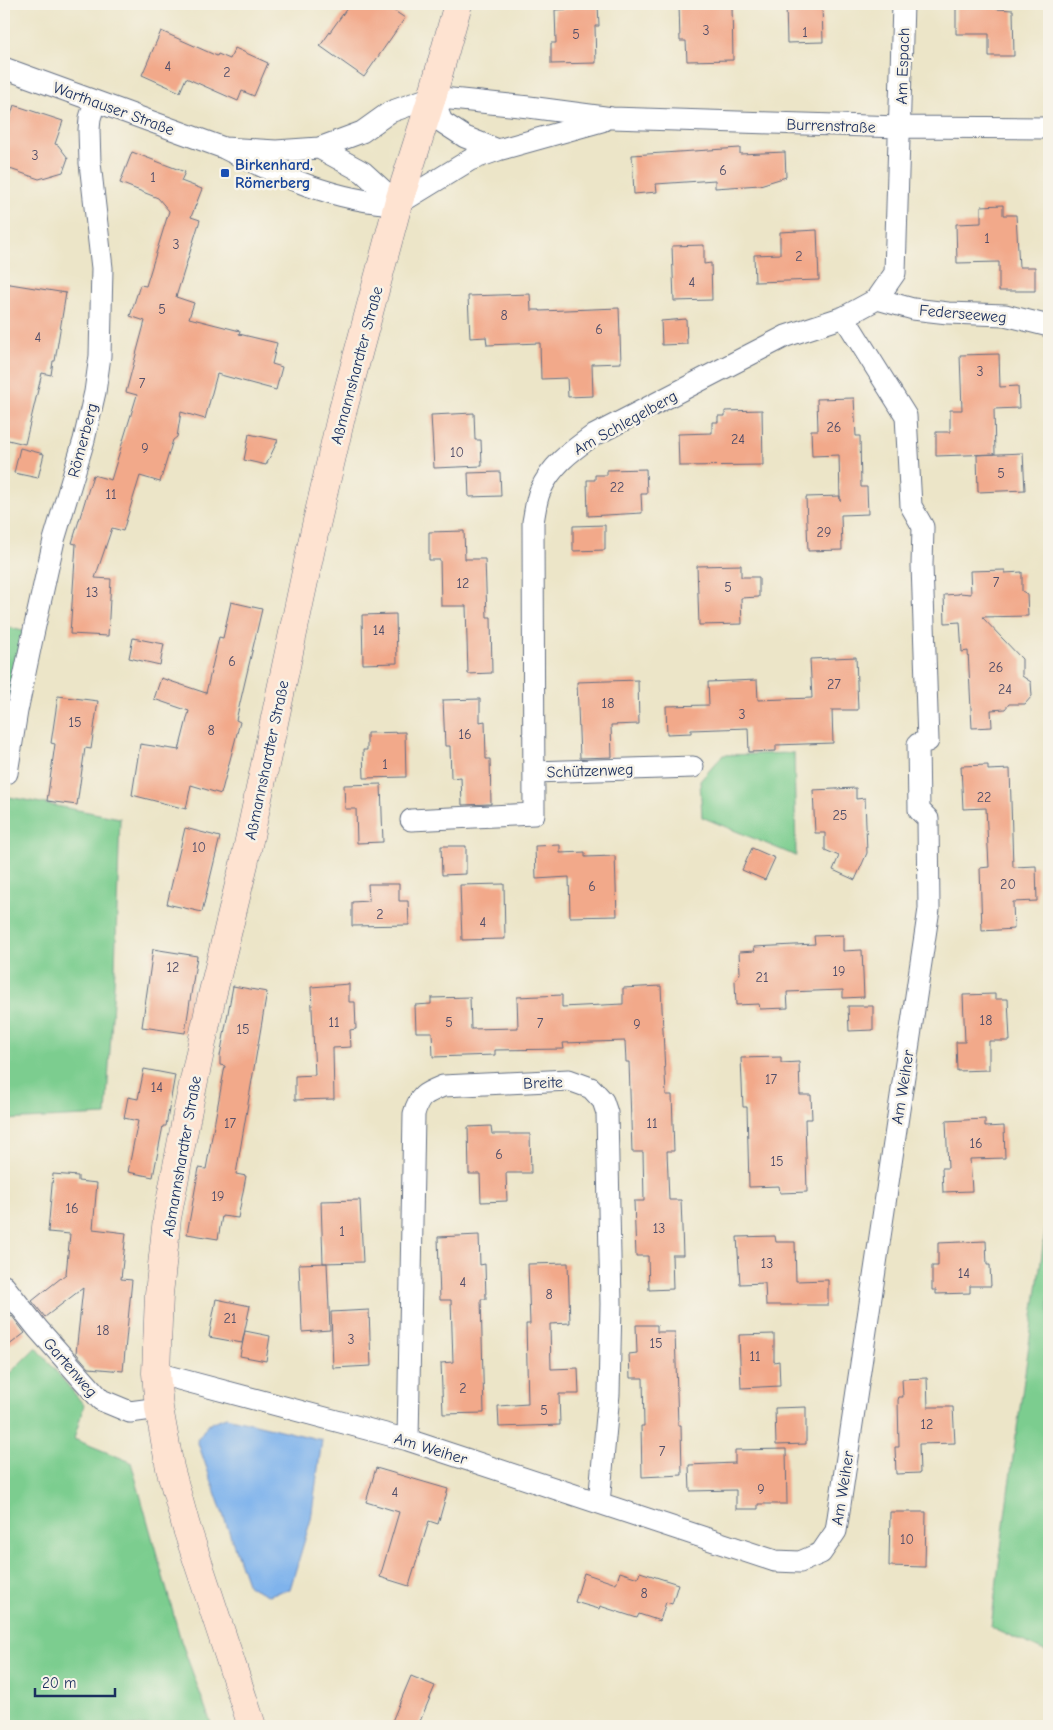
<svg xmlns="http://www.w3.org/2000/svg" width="1053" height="1730" viewBox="0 0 1053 1730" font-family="'Comic Neue',sans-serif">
<rect width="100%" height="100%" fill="#f7f3e8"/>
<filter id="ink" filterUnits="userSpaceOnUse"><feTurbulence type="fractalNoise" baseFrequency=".02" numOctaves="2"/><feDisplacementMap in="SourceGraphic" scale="10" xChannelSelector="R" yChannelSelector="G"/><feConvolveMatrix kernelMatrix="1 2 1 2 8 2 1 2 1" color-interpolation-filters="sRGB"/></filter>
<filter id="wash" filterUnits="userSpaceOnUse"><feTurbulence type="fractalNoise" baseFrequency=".0096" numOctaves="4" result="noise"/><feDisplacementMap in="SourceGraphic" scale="20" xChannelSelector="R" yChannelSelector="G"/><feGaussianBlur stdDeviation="1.12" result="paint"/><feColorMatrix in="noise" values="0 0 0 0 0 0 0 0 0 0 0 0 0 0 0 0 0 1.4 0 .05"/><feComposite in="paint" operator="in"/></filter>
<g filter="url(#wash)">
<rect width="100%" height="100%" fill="#ece5c8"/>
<!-- green -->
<path fill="#7ccd8f" stroke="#4c7e76" d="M4,626L26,632L4,730Z
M794,753L796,856L702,817L700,781L723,755Z
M4,796L120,818L115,968L106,1115L4,1120Z
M1049,1204V1653L991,1627L1009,1485Z
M36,1347L84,1405L74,1439L131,1462L181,1641L212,1726H4V1379Z"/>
<!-- water -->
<path fill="#7fb3ec" stroke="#4d71a5" d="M226,1417L322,1440L311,1519L290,1589L268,1595L248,1586L197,1440L208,1424Z"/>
<g id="blocks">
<!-- building -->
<path fill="#f2a98a" d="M350,4H384L405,18L364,77L320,46Z
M598,4L599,26H595L596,63L551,64V43H556L555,10L571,9L575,5Z
M679,4H732L733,60L687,61L686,41H680Z
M786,4H822L823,42L787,43Z
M956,4H996V9L1013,10L1014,56H989V34H956Z
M161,31L217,56L218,54L230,59L235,48L268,63L254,96L242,91L238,101L186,78L180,92L142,75Z
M14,105L63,121L55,144L58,145L68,158L63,172L39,179L4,167V136Z
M740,148V154L785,152L786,177L760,185L715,188V180L656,184L657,192L634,194L632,155Z
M132,152L185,172L181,181L202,189L191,217L200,220L176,297L194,303L189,318L240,331L239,334L277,343L272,364L282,367L276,390L217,374L205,419L181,412L177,437L173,440L160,482L140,476L123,531L112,528L95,578L111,579L108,636L70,634L76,544L72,543L93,475L111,480L137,395L126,392L145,321L130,316L140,285L146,286L169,211L158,198L120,183Z
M1003,205V215H1016L1019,267H1035V291H999V262L957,263L956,224L981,223V206Z
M817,230L819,280L755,282L754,255L780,254V232Z
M704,245V264L711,263L712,300L674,301L672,246Z
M4,283L66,293L55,361H53L51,375L42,373L25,444L4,439Z
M530,294L531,310H540V311L619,308L621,363L592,364L593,396L568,397L567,378L541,379L540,343L487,345L486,337L470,338L468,296Z
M686,319L687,344L662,345L661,321Z
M999,354L1000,387L1018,386L1019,408L994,409L995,454L936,456V432H950V410H962L960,355Z
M854,398L856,436H860L861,487H867L868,514L841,515L842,550L808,551L806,497L840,496V501L839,455L812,456L811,430H818L817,399Z
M762,410L763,465L679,466L678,434L712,433V422H718V416H725V411Z
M474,413L475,440H481L482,466L434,468L431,415Z
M249,434L278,440L266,465L244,460Z
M20,448L44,454L38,478L14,473Z
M1023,453L1025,490L978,492L977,455Z
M646,469L647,494H641L642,513L588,516L587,480H595V475H607V470Z
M500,472L501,496L469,497L468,473Z
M605,525V550L573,551V526Z
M464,531L465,559H485L487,617H491L492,673L468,674L466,606H441L440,560H429V532Z
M741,565V577H759V597L741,598L742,624L699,625L697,566Z
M1005,570V573L1022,572V591L1027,594L1028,616L982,617L1022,659V676L1031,682L1032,696L1025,704H1009L1005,709L991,710L992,727L972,728L968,651L962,652L960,622L945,623L944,595L959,594V593L971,594L970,571Z
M231,602L262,609L236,720L240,722L221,794L191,785L186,809L132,795L140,744L179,750L189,711L154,699L161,678L206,693L219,637L223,638Z
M396,614L397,663L363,664L362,615Z
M133,638L164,644L160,665L129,658Z
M856,657L858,710H832L833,743L776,745V751L749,752L748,728L691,730V733L667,734L666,706L709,705L708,682L757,680L758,700L812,698L810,659Z
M638,680L639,724L611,725L612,757L580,758L577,682Z
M58,696L98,701L91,749L85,748L77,805L47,801L55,744L51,743Z
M480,699V722L485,721L486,759H490L491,804L462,805L461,777L451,778L450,746H445L443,700Z
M405,732L406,777L364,778L363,750H367V733Z
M988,765V770L1010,769L1013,867L1036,866L1037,901L1013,902L1014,929L982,931L980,868L989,867L986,808L963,809L961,766Z
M381,784L383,842L357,843L356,809H345L344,785Z
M856,788V799L865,798L867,853L855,880L833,870L839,856L825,850V833H815L813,790Z
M185,828L220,837L202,912L167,904Z
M560,845V853L585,852V857L615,856L617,916L570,917L569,877L536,879L535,846Z
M441,846H466V874L442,875Z
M752,848L775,858L765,880L742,870Z
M368,884H399V901H408L409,925L352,926V902L369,901Z
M504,884L505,939L462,940L460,885Z
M843,935V951L862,950L864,997L843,998V990L787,992L788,1008L760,1009L759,1004L736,1005L735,981L740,973L739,952L755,951L754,947L815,944L814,936Z
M153,949L197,956L185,1033L142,1027Z
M349,984V1002H355L356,1029L350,1030L351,1047L333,1048L334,1099L295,1100V1076L315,1075L311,987Z
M233,986L267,992L236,1174L246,1176L238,1218L222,1216L218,1239L187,1234L199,1168L206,1169L225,1066L220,1065V1056Z
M661,986L666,1095H672L674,1151H667L669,1200H681L683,1255H672L673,1289L649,1290L648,1256H636L634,1201H644L643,1152H632L629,1062H626L625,1041L563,1043L564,1049L495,1050V1055L433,1057L432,1032H416L415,1005L431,1004V998L470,997L471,1029L518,1028L517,997L562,995V1007L623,1004V988Z
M995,994V999H1008L1010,1041H989V1070L957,1071L956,1042H965L963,995Z
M848,1006H873V1030L849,1031Z
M781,1057V1063L799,1062L800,1095H811L812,1119H805L807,1192L780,1193L779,1186L749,1187L747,1107H743L741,1058Z
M144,1069L175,1075L166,1126H163L153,1177L128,1172L138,1121L124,1118L128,1097L138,1099Z
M985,1119V1127L1004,1126L1005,1158L970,1159L972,1191L943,1192L942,1168H948L946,1121Z
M491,1126L492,1134H530L531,1173H506L507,1201L481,1202L480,1174H469L468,1127Z
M53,1174L78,1176V1181L97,1183L93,1229L126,1233L121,1279L132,1280L123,1371L89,1368L76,1353L83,1288L45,1317L32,1301L66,1274L70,1234L48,1232Z
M360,1200L363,1262L323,1263L321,1201Z
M479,1235L480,1265L485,1264L486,1299H481L484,1413L443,1414L441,1363L453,1362L451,1300H440L438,1237Z
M775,1236L776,1242H795L796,1281L828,1280V1305H766L765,1283L740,1284L737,1237Z
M986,1241L987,1265H990L991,1286H970V1293L936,1294V1290H932V1266H938V1243Z
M327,1263L330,1330L302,1332L299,1264Z
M568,1263L570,1323L550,1324L551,1369L578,1368L579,1394H559L560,1425L499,1427L498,1406L528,1404L526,1324H530L528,1264Z
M216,1299L250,1306L242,1343L209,1337Z
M369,1310L371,1366L333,1368L331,1312Z
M12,1316L25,1333L4,1349V1322Z
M636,1325H657V1332H675L678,1425H681L682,1475L642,1477L641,1426H644L643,1378H630L629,1354L637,1353Z
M245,1331L270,1336L266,1361L240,1356Z
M774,1334V1362L779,1361L780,1386L741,1388L739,1335Z
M927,1378L928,1407H953L955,1443L919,1444L920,1473L896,1474L895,1447H899L898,1400L899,1397H903L902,1379Z
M806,1407V1444L776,1445L775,1408Z
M786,1449L787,1504H758V1509H736V1490L690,1491L689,1465L735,1463V1450Z
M376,1468L448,1489L438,1524L429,1521L409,1586L380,1577L399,1512L366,1502Z
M890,1512H926L925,1567L889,1566Z
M620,1572L638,1578L640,1572L678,1584L672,1604L666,1602L660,1621L639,1614L637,1618L600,1606L599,1609L575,1602L584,1573L616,1584Z
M411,1676L435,1686L418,1726H390Z"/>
</g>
</g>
<g filter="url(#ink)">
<use href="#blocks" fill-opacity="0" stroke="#646f83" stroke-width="1"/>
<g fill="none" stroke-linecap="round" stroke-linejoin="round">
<!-- minor casing -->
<g stroke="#646f83" stroke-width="23">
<path id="minor" d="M4,68L224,148C278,175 336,202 398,204
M432,97L442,122L465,137L498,150
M224,148L276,151L319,148L362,132L390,112L432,97L529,107L612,118L900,127L1049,128
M319,148L363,172L398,204
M398,204L470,160L498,150L602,121
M877,299L913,309L948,313L1005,315L1049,326
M534,772L693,767
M7,773L17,711L32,639L54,540L84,440L95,392L100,356L102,268L90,163L89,130L90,118L95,102
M411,820L534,814L533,522C535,512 536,500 540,491C551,466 570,452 591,437L786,336L844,317L877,299L895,273L903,4
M4,1286L38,1329L101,1400L130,1412L159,1408
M156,1373L408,1440L775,1561L800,1562L821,1553L836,1531L929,909L928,819L919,810L918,744L928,741L922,565L923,527L911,506L906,416L844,317
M408,1440L414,1114C419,1095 426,1093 443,1086L569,1080L591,1088L603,1101L607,1113L611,1304L609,1394L599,1503"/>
</g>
<!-- secondary casing -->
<g stroke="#646f83" stroke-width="29">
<path id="secondary" d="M252,1726L186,1526L170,1468L159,1408L156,1373L159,1294L167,1218L188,1109L211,1000L244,864L314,534L341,417L398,204L432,97L458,4"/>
</g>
<!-- minor -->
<use href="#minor" stroke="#fff" stroke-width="21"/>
<!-- secondary -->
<use href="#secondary" stroke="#fee3d1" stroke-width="28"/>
</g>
</g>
<!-- markers -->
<rect fill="#1a4fb4" stroke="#f7f3e8" stroke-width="2" x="220" y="168" width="10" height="10" rx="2.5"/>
<g text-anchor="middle" stroke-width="5" stroke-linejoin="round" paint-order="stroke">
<!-- number labels -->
<g font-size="14" fill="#514e69">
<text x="706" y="35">3</text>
<text x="805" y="37">1</text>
<text x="576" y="39">5</text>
<text x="168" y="71">4</text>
<text x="227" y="77">2</text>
<text x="35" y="160">3</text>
<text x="723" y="175">6</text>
<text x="153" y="182">1</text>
<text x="987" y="243">1</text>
<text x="176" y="249">3</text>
<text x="799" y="261">2</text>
<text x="692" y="287">4</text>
<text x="162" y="314">5</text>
<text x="504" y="320">8</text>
<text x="599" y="334">6</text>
<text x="38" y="342">4</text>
<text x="980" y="376">3</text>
<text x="142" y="388">7</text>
<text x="834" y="432">26</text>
<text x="738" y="444">24</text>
<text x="145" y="453">9</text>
<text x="457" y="457">10</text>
<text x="1001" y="478">5</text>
<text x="617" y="492">22</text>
<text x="111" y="499">11</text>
<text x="824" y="537">29</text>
<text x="996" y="587">7</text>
<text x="463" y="588">12</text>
<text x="728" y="592">5</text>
<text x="92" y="597">13</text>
<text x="379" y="635">14</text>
<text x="232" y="666">6</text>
<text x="996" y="672">26</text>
<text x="834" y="689">27</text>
<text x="1005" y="694">24</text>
<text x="608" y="708">18</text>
<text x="742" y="719">3</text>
<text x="75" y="727">15</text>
<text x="211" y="735">8</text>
<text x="465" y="739">16</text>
<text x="385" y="769">1</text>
<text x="984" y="802">22</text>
<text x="840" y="820">25</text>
<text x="199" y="852">10</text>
<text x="1008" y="889">20</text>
<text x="592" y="891">6</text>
<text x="380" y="919">2</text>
<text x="483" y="927">4</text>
<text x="173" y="972">12</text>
<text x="839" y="976">19</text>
<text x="762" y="982">21</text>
<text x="986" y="1025">18</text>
<text x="334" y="1027">11</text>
<text x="449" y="1027">5</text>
<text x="540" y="1028">7</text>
<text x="637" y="1029">9</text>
<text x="243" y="1034">15</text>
<text x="771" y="1084">17</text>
<text x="157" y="1092">14</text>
<text x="230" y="1128">17</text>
<text x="652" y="1128">11</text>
<text x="976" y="1148">16</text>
<text x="499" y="1159">6</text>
<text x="777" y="1166">15</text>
<text x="218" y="1201">19</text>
<text x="72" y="1213">16</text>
<text x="659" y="1233">13</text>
<text x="342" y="1236">1</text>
<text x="767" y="1268">13</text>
<text x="964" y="1278">14</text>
<text x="463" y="1287">4</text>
<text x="549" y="1299">8</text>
<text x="230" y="1323">21</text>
<text x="103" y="1335">18</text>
<text x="351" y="1344">3</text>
<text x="656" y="1348">15</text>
<text x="755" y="1361">11</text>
<text x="463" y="1393">2</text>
<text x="544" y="1415">5</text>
<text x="927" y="1429">12</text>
<text x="662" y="1456">7</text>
<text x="761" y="1494">9</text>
<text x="395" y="1497">4</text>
<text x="907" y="1544">10</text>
<text x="644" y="1598">8</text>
</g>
<!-- street labels -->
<g font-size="16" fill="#1b2f5e" stroke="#f7f3e8">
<text transform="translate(902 66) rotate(-88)" y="6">Am Espach</text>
<text transform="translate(114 108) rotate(20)" y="6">Warthauser Straße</text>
<text transform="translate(831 125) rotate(2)" y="6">Burrenstraße</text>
<text transform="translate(963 313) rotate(5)" y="6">Federseeweg</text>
<text transform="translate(356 365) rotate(-75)" y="6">Aßmannshardter Straße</text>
<text transform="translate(625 422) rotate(-29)" y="6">Am Schlegelberg</text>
<text transform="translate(82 440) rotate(-75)" y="6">Römerberg</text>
<text transform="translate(266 760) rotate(-78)" y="6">Aßmannshardter Straße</text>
<text transform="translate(590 770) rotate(-2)" y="6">Schützenweg</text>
<text transform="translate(543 1082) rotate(-2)" y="6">Breite</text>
<text transform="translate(902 1087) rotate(-81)" y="6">Am Weiher</text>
<text transform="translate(181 1156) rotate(-80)" y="6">Aßmannshardter Straße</text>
<text transform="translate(71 1367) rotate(49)" y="6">Gartenweg</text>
<text transform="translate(431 1448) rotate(17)" y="6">Am Weiher</text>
<text transform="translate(842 1488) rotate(-81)" y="6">Am Weiher</text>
</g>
<!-- transit labels -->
<g font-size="16" font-weight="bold" fill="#164399" stroke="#f7f3e8" text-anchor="start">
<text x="235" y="170">Birkenhard,<tspan x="235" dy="18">Römerberg</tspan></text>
</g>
</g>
<!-- margin -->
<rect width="1053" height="1730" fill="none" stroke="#f7f3e8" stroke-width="20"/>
<!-- scale -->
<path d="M35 1688v8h80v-8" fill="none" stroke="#1b2f5e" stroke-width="2.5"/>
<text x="42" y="1688" font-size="15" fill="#1b2f5e" stroke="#f7f3e8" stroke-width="4" paint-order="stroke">20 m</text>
</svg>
